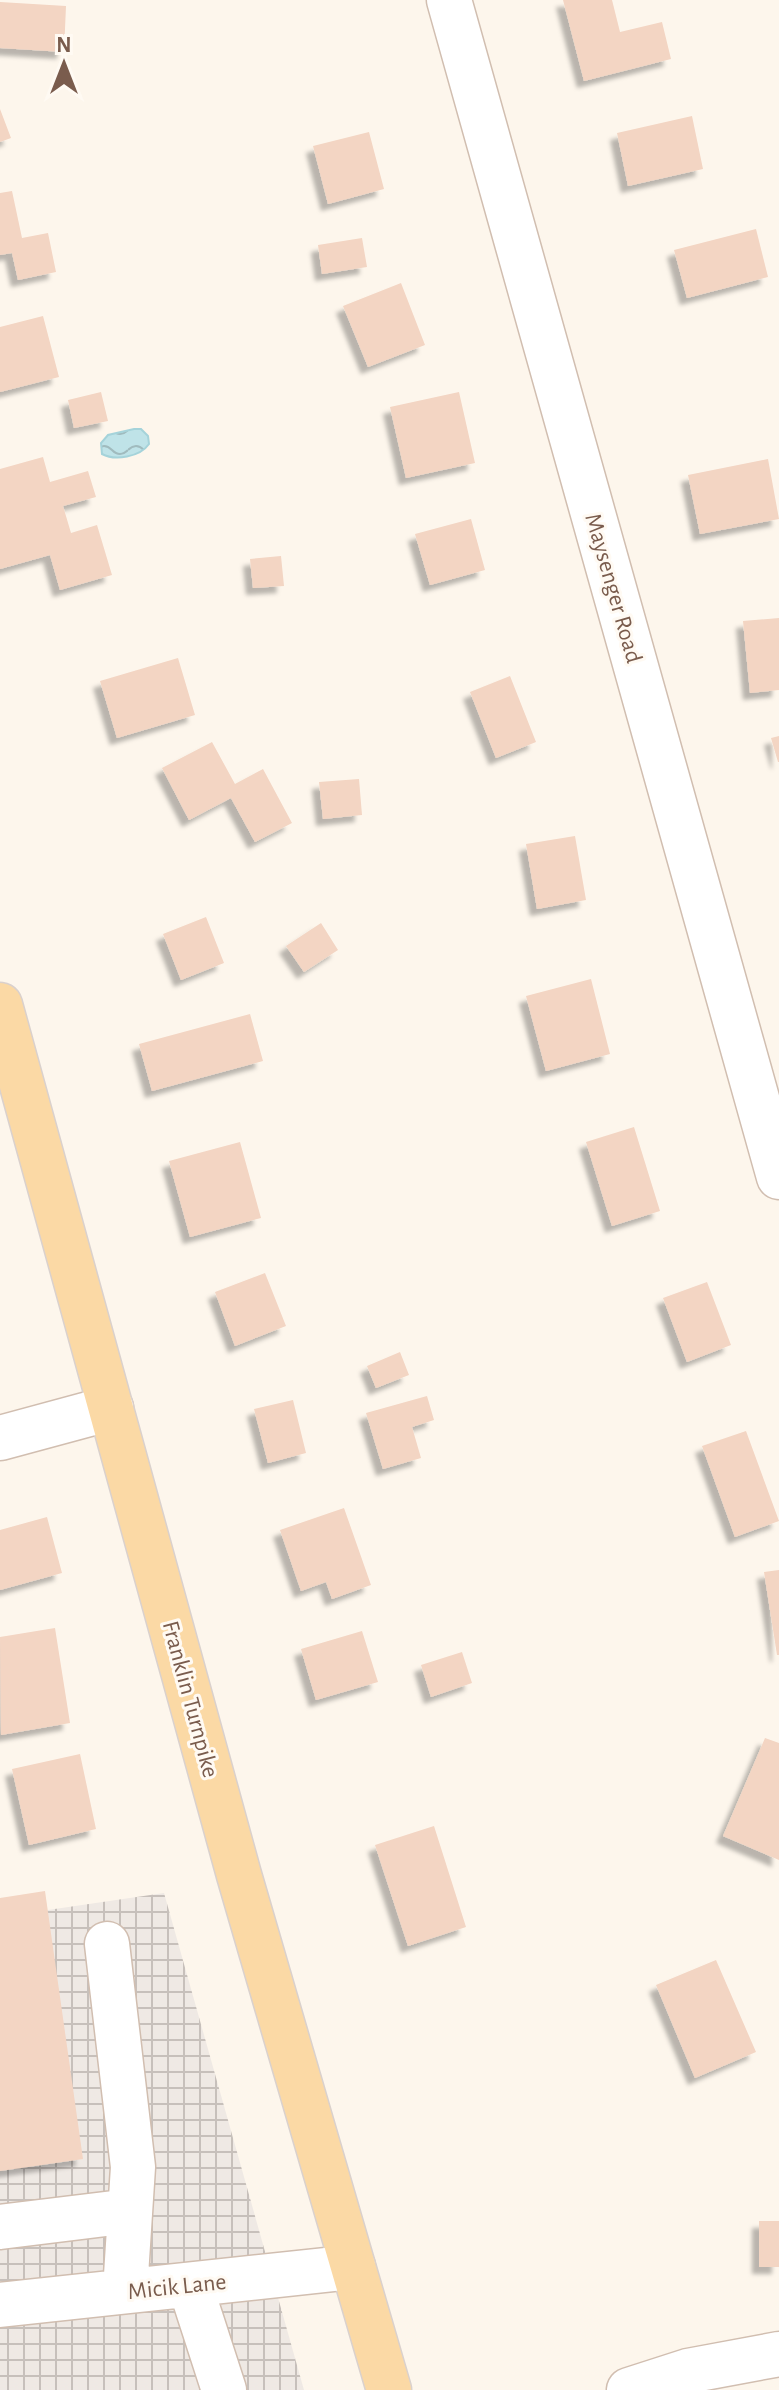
<svg xmlns="http://www.w3.org/2000/svg" width="779" height="2390" viewBox="0 0 779 2390" font-family="'Alegreya Sans',sans-serif">
<defs>
<pattern id="industrial-grid" width="8" height="8" patternUnits="userSpaceOnUse" patternTransform="scale(2)"><rect width="8" height="8" fill="#efe9e4"/><path d="M0 4h8M4 0v8" fill="none" stroke="#c7c0bb"/></pattern>
<pattern id="water-waves" width="16" height="10" patternUnits="userSpaceOnUse" patternTransform="scale(2)"><rect width="16" height="10" fill="#bfe3e8"/><path d="M0 5q4-4 8 0t8 0" fill="none" stroke="#a0bbbe"/></pattern>
<filter id="shadow"><feDropShadow dx="-7" dy="7" stdDeviation="2" flood-color="#0004"/></filter>
</defs>
<rect width="100%" height="100%" fill="#fdf6ec"/>
<!-- industrial -->
<path fill="url(#industrial-grid)" d="M164,1893L304,2390H0V1917Z"/>
<!-- water -->
<path fill="url(#water-waves)" stroke="#a5d3da" stroke-width="2" d="M134,429H141L148,436L149,444C140,457 115,461 102,454L101,443L108,435Z"/>
<!-- building -->
<path fill="#f3d5c3" filter="url(#shadow)" d="M563,0H612L620,32L662,22L671,59L584,81Z
M0,2L66,6L64,52L0,48Z
M0,109L11,138L0,142Z
M692,116L703,169L628,186L617,133Z
M369,132L384,189L328,204L313,146Z
M12,191L22,238L48,233L56,272L18,280L12,253L0,255V193Z
M756,229L768,277L687,298L674,250Z
M362,238L367,267L322,274L318,245Z
M401,283L425,345L368,367L343,306Z
M43,316L59,377L0,392V327Z
M101,392L108,421L74,428L68,400Z
M459,392L475,463L406,478L390,407Z
M43,457L50,482L88,471L96,497L63,506L71,533L97,525L112,575L60,590L50,555L0,569V469Z
M768,459L779,519L700,534L688,475Z
M471,519L485,570L430,585L415,534Z
M281,556L284,586L253,588L250,559Z
M779,618V690L750,693L743,621Z
M178,658L195,715L117,738L100,681Z
M510,676L536,742L496,758L470,692Z
M779,736V762H778L771,738Z
M212,742L235,784L263,769L292,823L255,842L231,798L189,820L162,768Z
M359,779L362,815L323,819L319,782Z
M575,836L586,900L537,909L526,844Z
M206,917L224,963L181,980L163,934Z
M321,923L338,950L304,972L286,946Z
M591,979L610,1054L546,1071L526,996Z
M250,1014L263,1061L152,1091L139,1044Z
M634,1127L660,1211L612,1226L586,1142Z
M240,1142L261,1218L190,1237L169,1161Z
M265,1273L286,1326L235,1346L215,1292Z
M707,1282L731,1345L687,1362L663,1298Z
M400,1352L409,1375L376,1388L367,1366Z
M427,1396L434,1420L412,1427L421,1458L383,1469L366,1413Z
M293,1400L306,1453L268,1463L254,1409Z
M746,1431L779,1521L735,1537L702,1446Z
M344,1508L371,1585L332,1599L326,1582L301,1591L280,1530Z
M47,1517L62,1573L0,1590V1530Z
M779,1570V1655H777L764,1572Z
M55,1628L70,1723L1,1735L0,1637Z
M362,1631L378,1682L316,1700L301,1649Z
M462,1652L472,1683L431,1697L421,1665Z
M765,1738L779,1743V1860L723,1836Z
M80,1754L96,1829L29,1845L12,1769Z
M434,1826L466,1927L408,1946L375,1845Z
M45,1891L83,2159L0,2171V1898Z
M716,1960L756,2052L695,2078L656,1985Z
M759,2221H779V2267H759Z"/>
<g fill="none" stroke-linecap="round" stroke-linejoin="round">
<!-- minor casing -->
<g stroke="#d1beb0" stroke-width="47">
<path id="minor" d="M449,0L779,1177
M0,1438L111,1408
M107,1944L133,2167L125,2291
M0,2227L130,2211
M190,2285L224,2390
M0,2305L353,2267
M629,2390L688,2371L779,2354"/>
</g>
<!-- major casing -->
<g stroke="#dad1cd" stroke-width="47">
<path id="major" d="M0,1005L239,1875L389,2390"/>
</g>
<!-- minor -->
<use href="#minor" stroke="#fff" stroke-width="44"/>
<!-- major -->
<use href="#major" stroke="#fbd9a5" stroke-width="44"/>
</g>
<g text-anchor="middle" stroke-width="6" stroke-linejoin="round" paint-order="stroke">
<!-- street labels -->
<g font-size="24" fill="#7a5c4d" stroke="#fffaf3">
<text transform="translate(614 588) rotate(74)" y="8">Maysenger Road</text>
<text transform="translate(191 1699) rotate(75)" y="8">Franklin Turnpike</text>
<text transform="translate(177 2286) rotate(-6)" y="8">Micik Lane</text>
</g>
</g>
<!-- north arrow -->
<g transform="translate(64 64)" stroke="#fffaf3" stroke-width="6" paint-order="stroke">
<path d="M0-6L14 30L0 20L-14 30Z" fill="#7a5c4d"/>
<text y="-12" font-size="22" font-weight="bold" text-anchor="middle" fill="#7a5c4d">N</text>
</g>
</svg>
